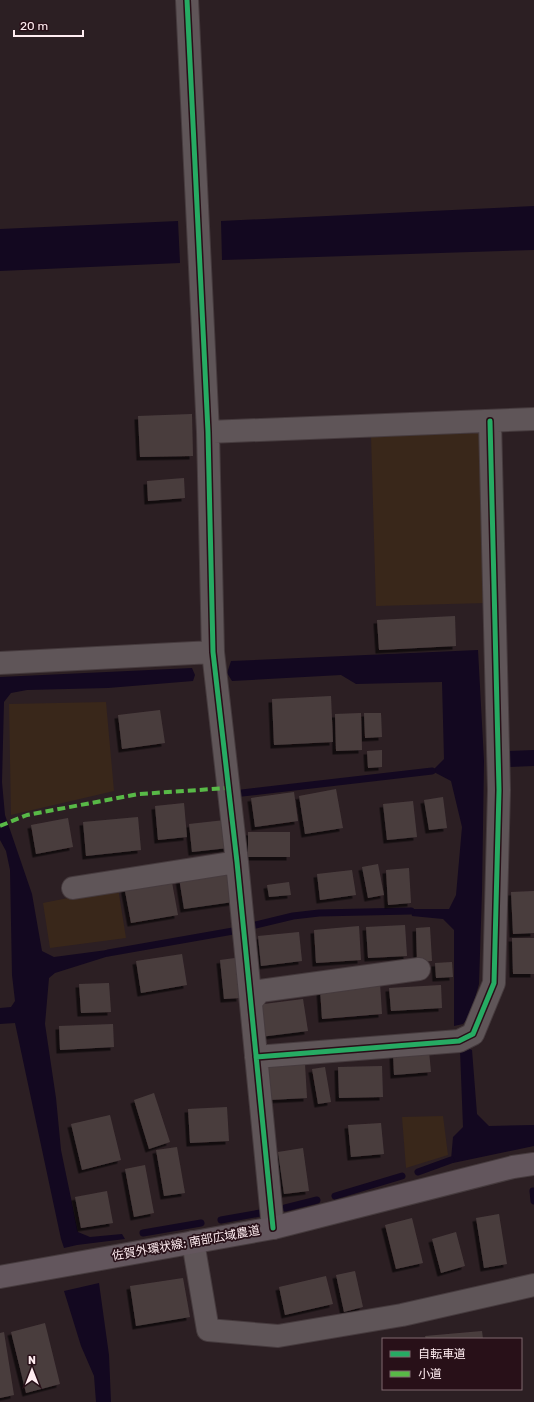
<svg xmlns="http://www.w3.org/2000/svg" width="534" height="1402" viewBox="0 0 534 1402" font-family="Rubik,'Noto Sans JP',sans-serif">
<defs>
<filter id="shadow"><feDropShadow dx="-3.5" dy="3.5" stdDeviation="0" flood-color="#0009"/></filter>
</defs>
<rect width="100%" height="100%" fill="#2c1f23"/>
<!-- green -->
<path fill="#39271a" d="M482,433L486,603L376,606L371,436Z
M106,702L114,791L11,815L9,704Z
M118,888L126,938L50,948L43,903Z
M443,1116L448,1155L406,1168L402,1117Z"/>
<!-- water -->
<path fill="#130820" d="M534,206V250L222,260L221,221Z
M178,221L180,263L0,271V229Z
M478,650L484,761L482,891L479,984L470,1016L463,1024L454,1026V930L443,919L412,916L411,911L413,909H449L456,895L462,827L451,781L432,771L444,759L442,682L356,684L341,675L232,681L227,673L231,661Z
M192,668L195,675L193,681L108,688L27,690L11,693L4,702L2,782L5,815L32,894L42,951L54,957L107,950L109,956L55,973L49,978L45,1024L56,1098L61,1150L78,1232L90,1237L122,1234L125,1239L77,1245L64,1248L61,1239L15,1023L0,1024V1008L11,1007L15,1001L12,975L10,870L6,851L0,840V677Z
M534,750V766L509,767V751Z
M464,1047L472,1050L477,1114L489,1126L534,1125V1146L453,1163L451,1160L453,1137L463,1127L460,1050Z
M99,1283L109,1355L111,1402H96L94,1376L81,1346L64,1291Z"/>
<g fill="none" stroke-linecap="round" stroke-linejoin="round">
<!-- stream -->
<path stroke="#130820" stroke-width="7" d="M242,793L432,771
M251,926L293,916L319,913L411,911
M108,953L233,931
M418,1172L451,1160
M533,1191L534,1201
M335,1196L402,1176
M285,1208L317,1200
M221,1220L260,1213
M143,1233L201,1223"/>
</g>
<!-- building -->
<path fill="#4a3d3e" filter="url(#shadow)" d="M192,414L193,456L140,457L138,416Z
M184,478L185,498L148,501L147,481Z
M455,616L456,646L379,650L377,620Z
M331,696L333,742L274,745L272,699Z
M160,710L165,743L122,749L118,715Z
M361,713L362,750L336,751L335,714Z
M364,713H381L382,737L365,738Z
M382,750V767L368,768L367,751Z
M336,789L343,828L305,834L299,796Z
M294,792L298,821L255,827L251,798Z
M443,797L447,828L429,830L424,800Z
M413,801L417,837L387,840L383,804Z
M184,803L187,837L158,840L155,806Z
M138,817L141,850L86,856L83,822Z
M68,818L73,847L36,854L31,825Z
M225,820L228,848L192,852L189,824Z
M248,832H290V857H248Z
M378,864L384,895L368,898L362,867Z
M409,868L411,903L388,905L386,870Z
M352,870L356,895L320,900L317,874Z
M229,871L233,902L184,909L179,878Z
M171,877L178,915L131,923L124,886Z
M289,882L291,895L269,897L267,885Z
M534,891V933L513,934L511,892Z
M405,925L407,956L368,958L366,927Z
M359,926L361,960L316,963L314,930Z
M430,927L432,961L417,962L416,928Z
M299,932L302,961L261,966L258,936Z
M512,938H534V974H513Z
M182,954L187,985L141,993L136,961Z
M235,958L240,998L224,999L220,960Z
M452,962L453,977L436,978L435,963Z
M109,983L111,1012L81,1013L79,984Z
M380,983L382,1014L322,1019L320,989Z
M441,985L442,1008L391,1011L389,988Z
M303,999L308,1031L260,1037L256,1005Z
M113,1024L114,1047L60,1050L59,1026Z
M429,1051L431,1072L394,1075L393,1053Z
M305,1064L307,1098L269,1100L267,1067Z
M382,1066L383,1097L339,1098L338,1067Z
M325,1067L331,1102L318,1104L312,1069Z
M154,1093L170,1142L149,1149L134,1100Z
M227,1107L229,1141L190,1143L188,1109Z
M110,1115L121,1160L82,1170L71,1124Z
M381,1123L384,1154L351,1157L348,1125Z
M177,1147L185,1193L164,1196L156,1150Z
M303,1148L309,1191L284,1194L278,1152Z
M145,1165L154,1213L134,1217L125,1169Z
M107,1191L113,1223L81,1228L75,1197Z
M499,1214L507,1264L484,1268L476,1218Z
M412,1218L423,1263L396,1269L385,1225Z
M456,1232L465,1266L441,1273L432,1239Z
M355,1271L363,1307L344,1312L336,1275Z
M326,1276L333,1304L285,1315L279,1287Z
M183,1278L190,1317L136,1326L130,1286Z
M45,1323L60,1384L26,1393L11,1332Z
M482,1331L483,1339H426L425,1336Z
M4,1332L14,1395L0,1398V1333Z"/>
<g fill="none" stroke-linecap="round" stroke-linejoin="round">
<!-- street casing -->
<g stroke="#463b3e" stroke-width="24">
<path id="street" d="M187,0L208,432L213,652L237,862L273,1228
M208,432L534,419
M0,663L213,652
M73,888L237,862
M251,1002L260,991L419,969
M256,1057L459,1041L473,1034L494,983L499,790L490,421
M193,1242L208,1330L278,1336L402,1315L534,1285"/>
</g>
<!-- primary casing -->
<g stroke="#463b3e" stroke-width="24">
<path id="primary" d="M0,1277L273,1228L513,1167L534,1164"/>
</g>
<!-- street -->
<use href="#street" stroke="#5f5558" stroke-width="22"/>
<!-- primary -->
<use href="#primary" stroke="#63565d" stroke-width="22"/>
<!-- quiet -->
<path stroke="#58b947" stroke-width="4" stroke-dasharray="8 4" stroke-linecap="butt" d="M0,826L27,815L139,794L228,788"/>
<!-- cycleway casing -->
<g stroke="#281018" stroke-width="8">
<path id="cycleway" d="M187,0L208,432L213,652L237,862L273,1228
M256,1057L459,1041L473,1034L494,983L499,790L490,421"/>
</g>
<!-- cycleway -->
<use href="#cycleway" stroke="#26ab63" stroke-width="5"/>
</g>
<g text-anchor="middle" stroke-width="3.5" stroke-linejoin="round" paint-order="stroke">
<!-- street labels -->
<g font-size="12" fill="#ffedf1" stroke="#281018">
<text transform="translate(186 1243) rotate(-10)" y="4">佐賀外環状線; 南部広域農道</text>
</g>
</g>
<!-- legend -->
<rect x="382" y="1338" width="140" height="52" fill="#281018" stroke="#7e686f"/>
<rect x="390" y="1351" width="20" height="6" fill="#26ab63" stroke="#7e686f"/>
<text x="418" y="1358" font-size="12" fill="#ffedf1">自転車道</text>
<rect x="390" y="1371" width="20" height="6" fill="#58b947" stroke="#7e686f"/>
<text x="418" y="1378" font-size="12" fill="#ffedf1">小道</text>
<!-- north arrow -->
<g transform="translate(32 1370)" stroke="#281018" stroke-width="3" paint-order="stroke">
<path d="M0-3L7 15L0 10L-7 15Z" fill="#ffedf1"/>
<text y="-6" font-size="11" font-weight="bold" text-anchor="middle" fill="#ffedf1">N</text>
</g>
<!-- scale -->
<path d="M14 30v6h69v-6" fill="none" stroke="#ffedf1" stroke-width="2"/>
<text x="20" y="30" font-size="12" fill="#ffedf1" stroke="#281018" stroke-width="3" paint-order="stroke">20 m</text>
</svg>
